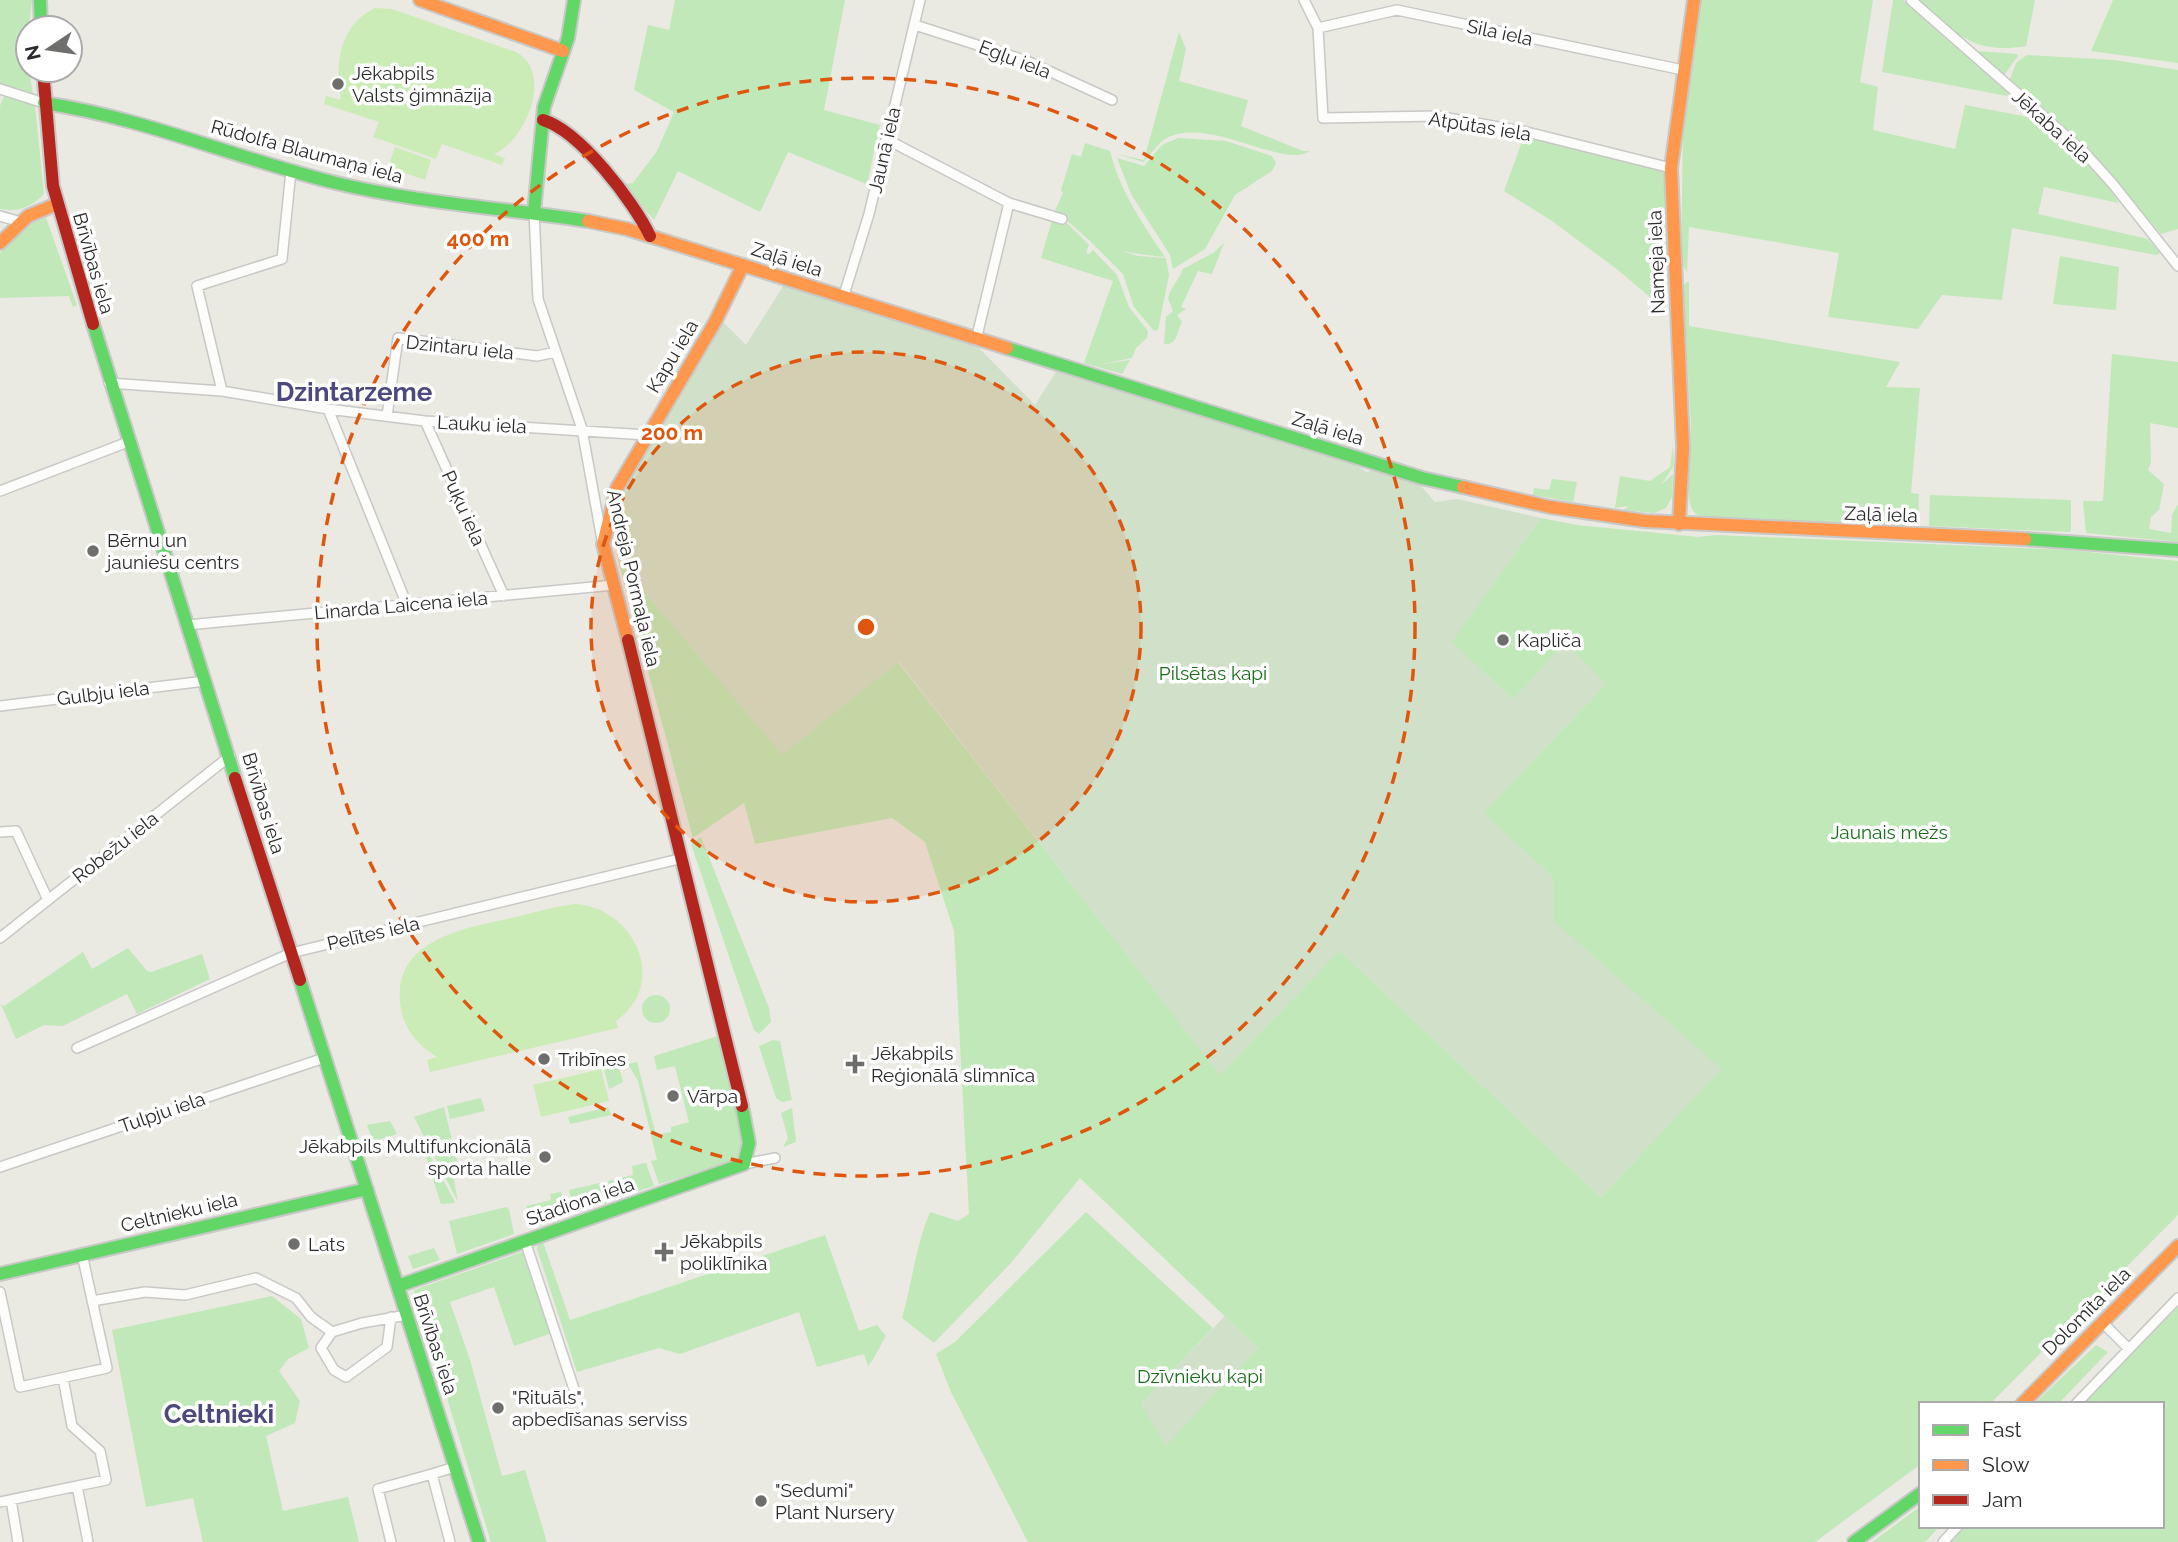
<svg xmlns="http://www.w3.org/2000/svg" width="2178" height="1542" viewBox="0 0 2178 1542" font-family="Raleway,sans-serif">
<rect width="100%" height="100%" fill="#eae9e2"/>
<!-- green -->
<path fill="#c1e8b9" d="M0,0H32L26,53L33,94L0,84Z
M675,0H845L824,110L880,125L867,184L788,152L760,212L678,171L654,220L622,184L633,183L657,151L674,112L634,90L648,25L669,30Z
M1701,0H1873L1860,82L1878,87L1873,130L1955,149L1965,105L2040,119L2102,178L2119,203L2044,187L2038,214L2148,239L2160,253L2156,255L2012,228L2002,300L1942,295L1918,329L1828,317L1839,253L1689,227L1687,272L1681,262L1683,125Z
M1893,0H1903L2010,92L2007,96L1882,72Z
M1919,0H2035L2026,46C1973,55 1955,33 1919,0Z
M2113,0H2178V63L2091,51Z
M1179,32L1186,49L1179,81L1248,100L1241,126L1303,151H1310C1285,169 1214,119 1171,136C1158,140 1153,154 1143,162L1117,154L1144,160Z
M1977,51L2017,54L2018,56L2004,75Z
M2027,55L2114,60L2178,70V229L2161,234L2100,162L2010,79L2016,63Z
M5,94L35,105L44,194C30,208 19,212 0,209V106Z
M1524,136L1662,169L1667,194L1668,267L1665,271L1670,275L1665,310L1618,270L1552,221L1504,191Z
M1178,138L1226,141L1272,156L1276,163L1272,171L1235,195L1205,249L1173,269L1170,255L1131,194L1117,158L1144,166L1162,145Z
M1085,143L1110,151C1120,191 1142,223 1165,257C1149,256 1101,249 1089,240C1077,230 1069,220 1054,213L1063,193L1061,190L1072,154L1081,157Z
M1053,217L1068,224L1089,245L1086,253L1089,254L1093,250L1117,275L1129,307L1148,331L1147,338L1136,348L1132,358L1098,365L1130,360L1122,374L1084,363L1113,281L1041,258Z
M46,218L77,305L73,307L69,296L0,298V253L27,224Z
M1090,241L1138,256L1166,258L1169,275L1158,330L1154,331L1134,307L1123,274Z
M1224,243L1212,274L1198,271L1181,307L1186,309L1177,315L1182,322C1177,330 1178,346 1164,344L1166,317L1173,311L1168,298C1172,285 1179,280 1183,269L1213,253Z
M2060,256L2119,267L2116,310L2053,304Z
M1689,281V326L1900,362L1886,387L1920,388L1911,493L1919,494L1918,524L1913,526L1704,518C1690,513 1689,504 1689,490H1686L1691,427L1683,285Z
M2112,354L2178,362V428L2150,423L2151,462L2148,470L2164,484L2159,510L2151,517L2149,529L2171,533L2172,515L2178,504V542L2086,533L2083,501H2103Z
M1673,445L1674,466L1661,485L1673,474L1672,497L1666,508L1654,513L1624,510L1628,506L1615,508L1620,476L1650,481L1670,467Z
M1552,479L1577,482L1573,502L1533,495L1534,488L1549,490Z
M1930,495L2071,500V529L2070,532L1929,526Z
M1541,518L1577,525L1698,537L1717,535L2068,550L2178,561V1215L1990,1404H1921V1464L1815,1542H1028L951,1392L936,1354L955,1342L1086,1212L1213,1328L1141,1404L1258,1348L1080,1178L1010,1264L934,1343L902,1318C912,1283 916,1245 930,1212L958,1221L969,1214L954,931L925,842L892,818L755,844L744,803L693,838L618,560L782,754L898,662L1220,1074L1339,950L1601,1197L1721,1069L1553,921V877L1483,813L1606,684L1513,699L1451,642Z
M701,837L769,1008L771,1022L759,1034L754,1030L691,844Z
M128,948L147,971L151,972L202,954L210,979L137,1014L127,994L63,1026L44,1025L16,1039L1,1004L4,1006L83,952L92,969Z
M642 1009a14 14 0 1 1 28 0a14 14 0 1 1-28 0Z
M718,1036L745,1143L739,1160L659,1184L651,1161L657,1160L638,1081L628,1064L637,1062L656,1135L671,1132V1127L689,1122L675,1066L657,1070L654,1056Z
M773,1040L780,1041L792,1100L782,1102L776,1098L759,1046Z
M619,1066L623,1082L609,1089L604,1069Z
M481,1098L485,1111L450,1119L447,1106Z
M444,1107L460,1173L453,1175L458,1202L414,1117Z
M608,1107L611,1115L570,1124L568,1117Z
M792,1108L796,1142L783,1147L788,1138L781,1113Z
M390,1121L397,1134L373,1142L367,1125Z
M430,1156L455,1202L454,1203L441,1204L426,1157Z
M646,1163L654,1186L612,1200L608,1181L633,1175L632,1166Z
M604,1182L609,1202L575,1213L569,1190Z
M561,1192L566,1216L534,1228L526,1206L551,1200L550,1194Z
M506,1207L509,1209L514,1234L457,1254L449,1221Z
M825,1235L859,1331L877,1325L886,1336C879,1347 876,1356 868,1366L864,1354L817,1367L799,1312L680,1354L659,1348L577,1372L537,1249L538,1244L543,1242L570,1320Z
M434,1248L440,1260L413,1269L408,1256Z
M525,1251L552,1333L514,1346L494,1287L450,1302L470,1360L502,1476L525,1470L547,1542H491L414,1290Z
M272,1296L301,1319L309,1348L288,1359L279,1371L300,1401L295,1423L266,1436L283,1511L348,1497L359,1542H203L193,1498L146,1507L112,1330Z
M2178,1307V1542H1950L1964,1528L2162,1526V1404H2083Z
M2096,1345L2108,1352L2058,1404H2034Z
M1921,1506V1526H1940L1925,1542H1872Z"/>
<!-- cemetery -->
<path fill="#d1e0c9" d="M784,285L978,347L1035,405L1056,372L1354,464L1368,473L1371,469L1395,478L1397,475L1421,486L1435,502L1457,499L1541,518L1452,642L1513,699L1566,642L1606,684L1484,813L1553,877L1554,921L1722,1069L1601,1197L1340,951L1220,1075L899,662L782,755L618,560C615,527 615,510 628,480L722,321L746,345Z
M1225,1316L1258,1348L1166,1446L1141,1404Z"/>
<!-- pitch -->
<path fill="#ccecb7" d="M375,8L392,9L516,52C554,72 526,141 494,154L505,158L502,165L442,144L436,159L373,137L379,122L324,104L326,96L341,100C335,66 338,26 375,8Z
M395,147L431,160L425,180L388,167Z
M575,904C634,907 670,983 616,1021L618,1028L430,1072L427,1060L437,1057C416,1044 402,1027 400,1002C395,940 462,929 507,919C529,914 552,907 575,904Z
M601,1069L609,1101L541,1117L533,1085Z"/>
<g fill="none" stroke-linecap="round" stroke-linejoin="round">
<!-- street casing -->
<g stroke="#c8c8c7" stroke-width="12">
<path id="street" d="M1304,0L1318,28L1323,118L1437,116L1527,132L1671,168
M1911,0L2084,152L2112,183L2178,266
M915,25L1027,61L1112,100
M1318,28L1397,10L1683,70
M0,89L44,103
M886,139L1009,203L976,340
M1009,203L1062,219
M534,212L538,299L582,429L602,540
M0,216L21,222
M843,298L869,214L920,0
M109,383L222,391L328,409L425,421L647,435
M222,391L197,286L282,259L291,171
M328,409L407,605
M387,416L398,338L537,356L556,352
M425,421L504,596
M0,491L128,442
M187,625L614,585
M0,706L205,681
M0,832L16,831L48,900
M0,938L230,756
M77,1048L291,953L683,858
M744,1164L775,1158
M0,1167L324,1058
M525,1241L574,1389
M0,1292L20,1387L107,1368L82,1254
M92,1301L145,1292L185,1295L256,1278L296,1298L311,1317L332,1332L362,1323L407,1315
M2102,1322L2129,1349
M332,1332L321,1348L334,1370L346,1377L387,1347L391,1317
M2076,1404L2178,1298
M432,1474L455,1467
M77,1486L88,1542
M11,1500L18,1542
M0,1502L106,1480L100,1451L72,1426L63,1378
M391,1542L378,1489L432,1474L450,1542
M1943,1542L1958,1526"/>
</g>
<!-- fast casing -->
<g stroke="#c8c8c7" stroke-width="16">
<path id="fast" d="M40,0L41,28
M44,103C145,118 237,159 336,183C418,203 504,208 588,221
M534,212L544,107L568,38L574,0
M93,324L235,778
M1007,348L1422,478L1463,487
M2025,539L2178,550
M300,980L479,1542
M0,1274L367,1189
M398,1286L744,1164L749,1143L742,1106
M1854,1542L1921,1493"/>
</g>
<!-- slow casing -->
<g stroke="#c8c8c7" stroke-width="16">
<path id="slow" d="M420,0L563,51
M588,221L627,229L1007,348
M0,243L28,216L57,204
M1463,487L1550,507L1645,521L2025,539
M1679,524L1683,447L1671,168L1694,0
M628,640L603,544L617,488L715,322L743,265
M2022,1404L2178,1246"/>
</g>
<!-- jam casing -->
<g stroke="#c8c8c7" stroke-width="16">
<path id="jam" d="M43,70L53,186L93,324
M543,120C580,131 634,202 650,236
M628,640L742,1106
M235,778L300,980"/>
</g>
<!-- street -->
<use href="#street" stroke="#fcfcfb" stroke-width="9"/>
<!-- fast -->
<use href="#fast" stroke="#63d668" stroke-width="12"/>
<!-- slow -->
<use href="#slow" stroke="#ff974d" stroke-width="12"/>
<!-- jam -->
<use href="#jam" stroke="#b3261e" stroke-width="12"/>
</g>
<!-- distance rings -->
<circle cx="866" cy="627" r="275" fill="#df570e" fill-opacity=".12"/>
<g fill="none" stroke="#df570e" stroke-width="3.5" stroke-dasharray="12 9">
<circle cx="866" cy="627" r="275"/>
<circle cx="866" cy="627" r="549"/>
</g>
<!-- markers -->
<g fill="#6e6e6c" stroke="#fff" stroke-width="2.5">
<circle cx="338" cy="84" r="7"/>
<circle cx="93" cy="551" r="7"/>
<circle cx="1503" cy="640" r="7"/>
<circle cx="544" cy="1059" r="7"/>
<path d="M851.5 1053.5h7v7h7v7h-7v7h-7v-7h-7v-7h7z"/>
<circle cx="673" cy="1096" r="7"/>
<circle cx="545" cy="1157" r="7"/>
<circle cx="294" cy="1244" r="7"/>
<path d="M660.5 1241.5h7v7h7v7h-7v7h-7v-7h-7v-7h7z"/>
<circle cx="498" cy="1408" r="7"/>
<circle cx="761" cy="1501" r="7"/>
</g>
<g text-anchor="middle" stroke-width="7" stroke-linejoin="round" paint-order="stroke">
<!-- street labels -->
<g font-size="19" fill="#2c2c2c" stroke="#fff">
<text transform="translate(1500 32) rotate(12)" y="7">Sila iela</text>
<text transform="translate(1015 59) rotate(21)" y="7">Egļu iela</text>
<text transform="translate(1480 126) rotate(9)" y="7">Atpūtas iela</text>
<text transform="translate(2052 126) rotate(42)" y="7">Jēkaba iela</text>
<text transform="translate(884 150) rotate(-77)" y="7">Jaunā iela</text>
<text transform="translate(307 151) rotate(15)" y="7">Rūdolfa Blaumaņa iela</text>
<text transform="translate(787 259) rotate(18)" y="7">Zaļā iela</text>
<text transform="translate(1656 262) rotate(-92)" y="7">Nameja iela</text>
<text transform="translate(94 263) rotate(74)" y="7">Brīvības iela</text>
<text transform="translate(460 347) rotate(6)" y="7">Dzintaru iela</text>
<text transform="translate(672 356) rotate(-59)" y="7">Kapu iela</text>
<text transform="translate(482 424) rotate(3)" y="7">Lauku iela</text>
<text transform="translate(1328 428) rotate(17)" y="7">Zaļā iela</text>
<text transform="translate(464 508) rotate(66)" y="7">Puķu iela</text>
<text transform="translate(1881 514) rotate(2)" y="7">Zaļā iela</text>
<text transform="translate(634 578) rotate(77)" y="7">Andreja Pormaļa iela</text>
<text transform="translate(401 605) rotate(-5)" y="7">Linarda Laicena iela</text>
<text transform="translate(103 693) rotate(-7)" y="7">Gulbju iela</text>
<text transform="translate(264 803) rotate(73)" y="7">Brīvības iela</text>
<text transform="translate(115 847) rotate(-38)" y="7">Robežu iela</text>
<text transform="translate(373 933) rotate(-13)" y="7">Pelītes iela</text>
<text transform="translate(162 1112) rotate(-19)" y="7">Tulpju iela</text>
<text transform="translate(580 1201) rotate(-19)" y="7">Stadiona iela</text>
<text transform="translate(179 1212) rotate(-13)" y="7">Celtnieku iela</text>
<text transform="translate(2086 1311) rotate(-45)" y="7">Dolomīta iela</text>
<text transform="translate(436 1344) rotate(72)" y="7">Brīvības iela</text>
</g>
<!-- poi labels -->
<g font-size="19" fill="#2c2c2c" stroke="#fff" text-anchor="start">
<text x="352" y="80">Jēkabpils<tspan x="352" dy="22">Valsts ģimnāzija</tspan></text>
<text x="107" y="547">Bērnu un<tspan x="107" dy="22">jauniešu centrs</tspan></text>
<text x="1517" y="647">Kapliča</text>
<text x="871" y="1060">Jēkabpils<tspan x="871" dy="22">Reģionālā slimnīca</tspan></text>
<text x="558" y="1066">Tribīnes</text>
<text x="687" y="1103">Vārpa</text>
<text x="531" y="1153" text-anchor="end">Jēkabpils Multifunkcionālā<tspan x="531" dy="22">sporta halle</tspan></text>
<text x="680" y="1248">Jēkabpils<tspan x="680" dy="22">poliklīnika</tspan></text>
<text x="308" y="1251">Lats</text>
<text x="512" y="1404">"Rituāls",<tspan x="512" dy="22">apbedīšanas serviss</tspan></text>
<text x="775" y="1497">"Sedumi"<tspan x="775" dy="22">Plant Nursery</tspan></text>
</g>
<!-- park labels -->
<g font-size="19" fill="#176e19" stroke="#fff">
<text x="1213" y="680">Pilsētas kapi</text>
<text x="1889" y="839">Jaunais mežs</text>
<text x="1200" y="1383">Dzīvnieku kapi</text>
</g>
<!-- district labels -->
<g font-size="26" font-weight="bold" fill="#4c4980" stroke="#fff">
<text x="354" y="401">Dzintarzeme</text>
<text x="219" y="1423">Celtnieki</text>
</g>
</g>
<circle cx="866" cy="627" r="10" fill="#df570e" stroke="#fff" stroke-width="3.5"/>
<g font-size="21" text-anchor="middle" font-weight="bold" fill="#df570e" stroke="#fff" stroke-width="7" stroke-linejoin="round" paint-order="stroke">
<text x="478" y="246">400 m</text>
<text x="672" y="440">200 m</text>
</g>
<!-- legend -->
<rect x="1919" y="1402" width="245" height="126" fill="#ffffff" stroke="#ababab" stroke-width="2"/>
<rect x="1933" y="1425" width="35" height="10" fill="#63d668" stroke="#ababab" stroke-width="2"/>
<text x="1982" y="1437" font-size="21" fill="#2c2c2c">Fast</text>
<rect x="1933" y="1460" width="35" height="10" fill="#ff974d" stroke="#ababab" stroke-width="2"/>
<text x="1982" y="1472" font-size="21" fill="#2c2c2c">Slow</text>
<rect x="1933" y="1495" width="35" height="10" fill="#b3261e" stroke="#ababab" stroke-width="2"/>
<text x="1982" y="1507" font-size="21" fill="#2c2c2c">Jam</text>
<!-- north arrow -->
<g transform="translate(49 49) rotate(257)"><circle r="33" fill="#ffffff" stroke="#ababab" stroke-width="2"/>
<path d="M0-5L12 26L0 18L-12 26Z" fill="#6e6e6c"/>
<text y="-10" font-size="19" font-weight="bold" text-anchor="middle" fill="#2c2c2c">N</text>
</g>
</svg>
